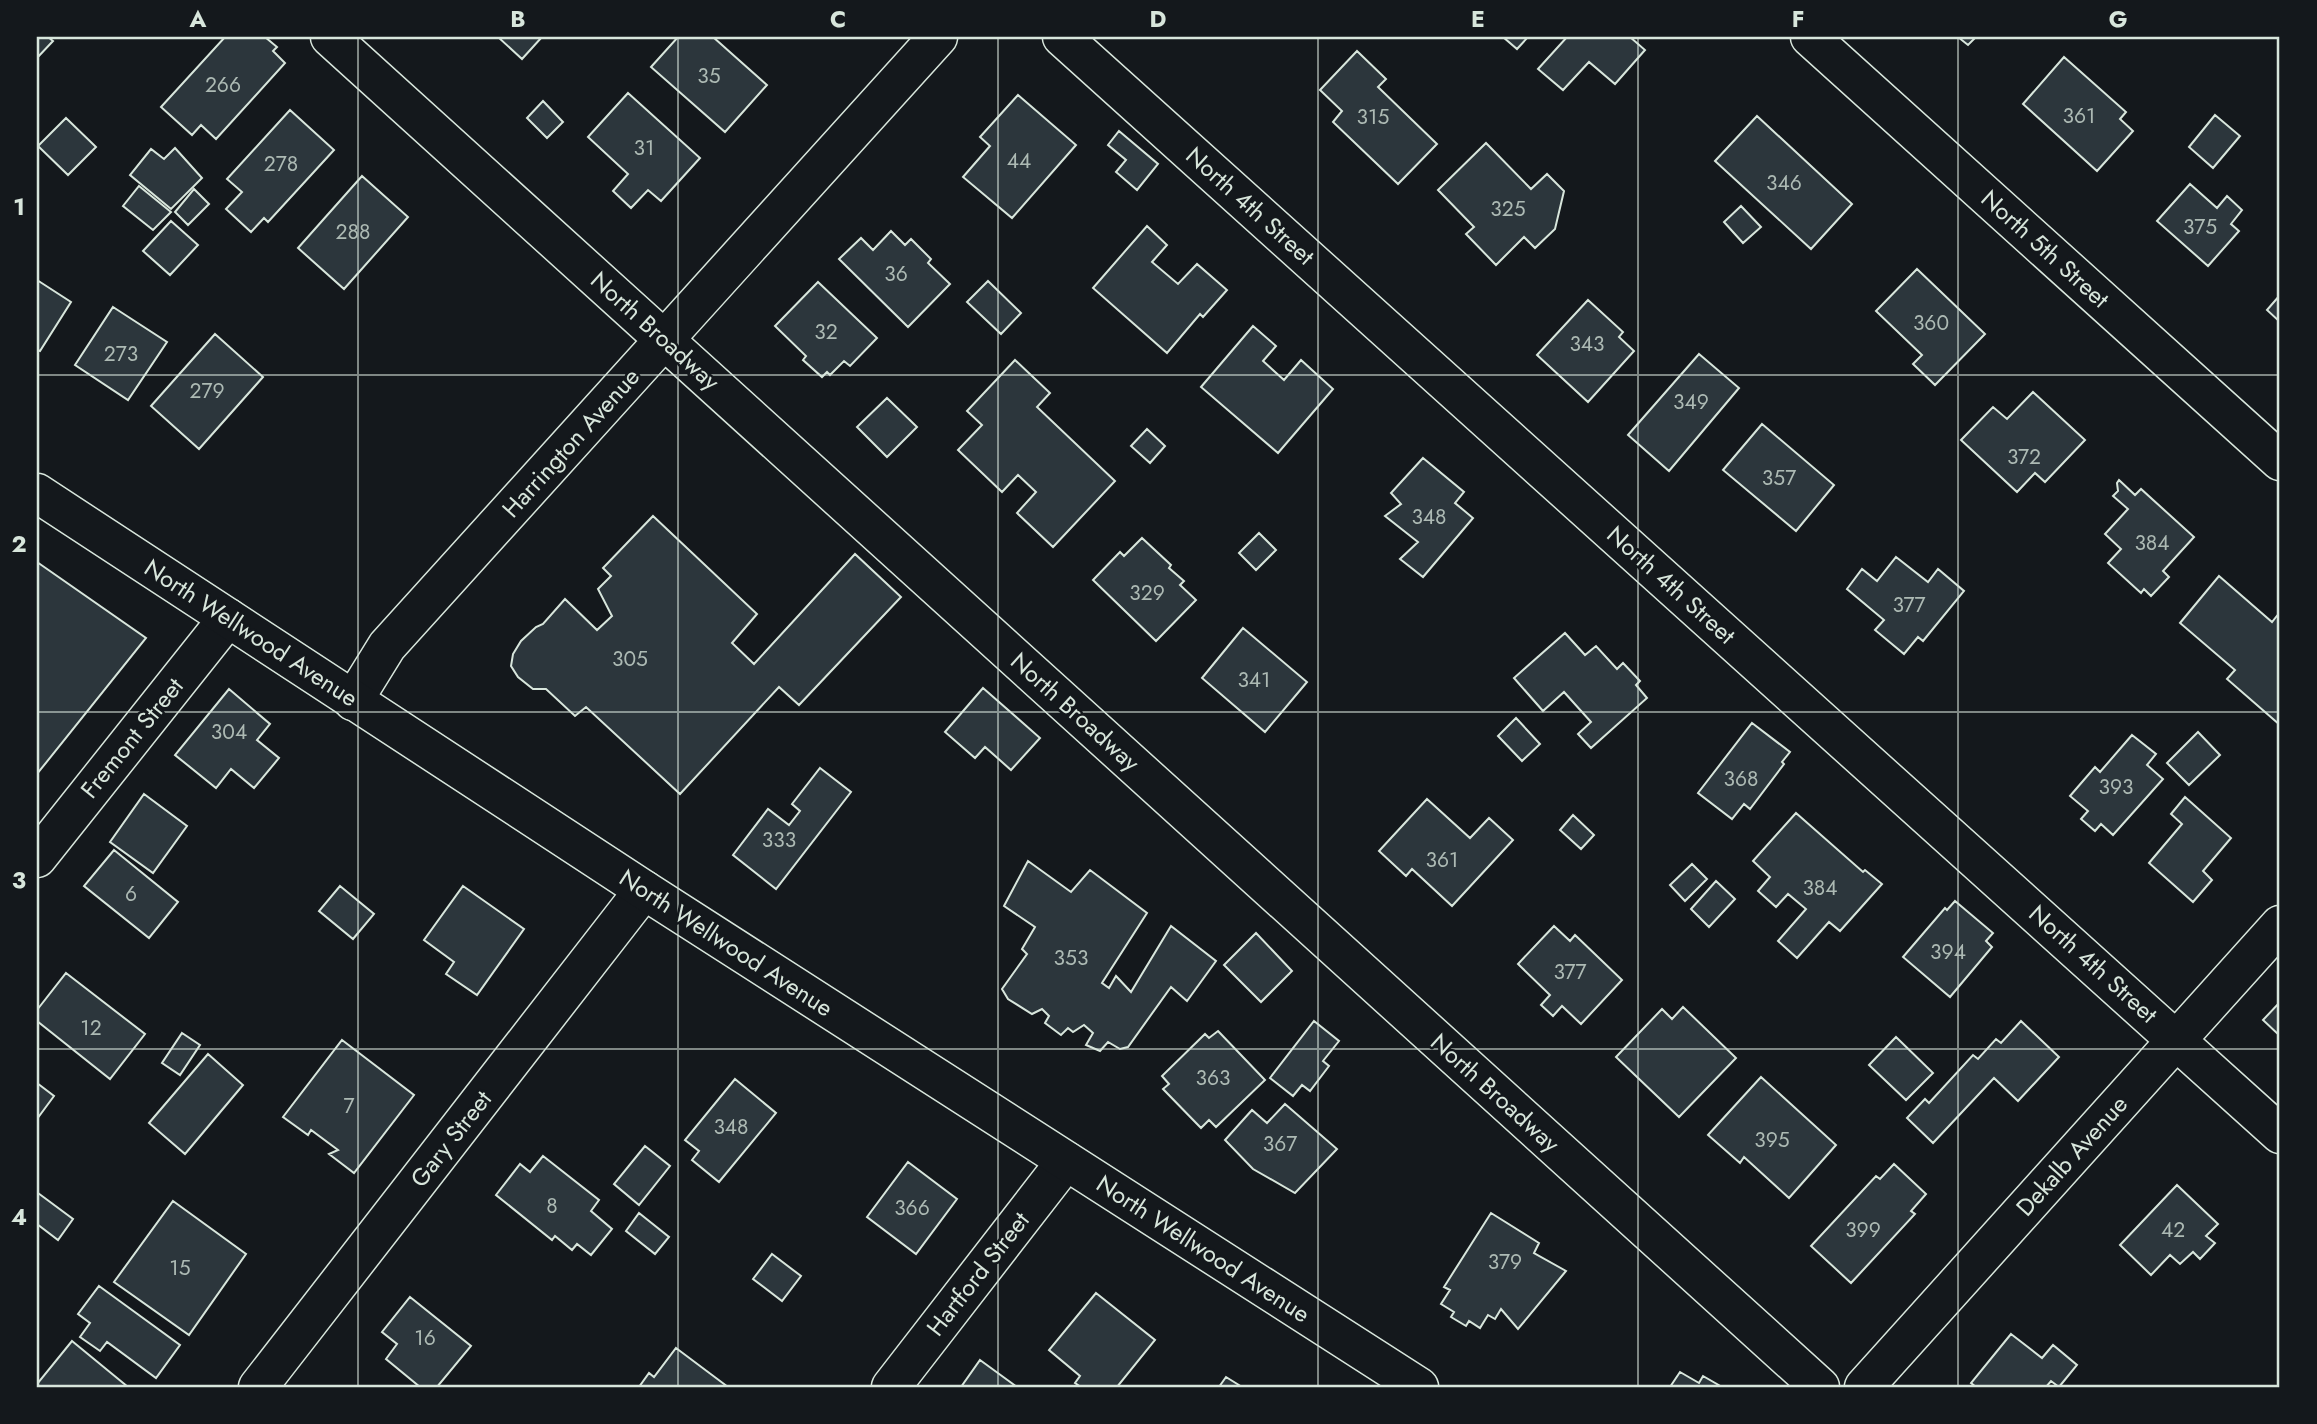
<svg xmlns="http://www.w3.org/2000/svg" width="2317" height="1424" viewBox="0 0 2317 1424" font-family="Jost,sans-serif">
<rect width="100%" height="100%" fill="#14181c"/>
<!-- building -->
<path fill="#2c363c" stroke="#d8e6dc" stroke-width="2" d="M37,37H48L53,41L37,58Z
M225,37H265L277,47L273,51L285,63L216,139L201,125L192,135L161,107Z
M498,37H542L522,59Z
M678,37H713L767,85L725,132L651,67Z
M1503,37H1528L1517,49Z
M1567,37H1630L1645,50L1615,84L1589,62L1563,90L1538,69Z
M1958,37H1976L1968,45Z
M1357,51L1386,79L1378,87L1437,144L1398,184L1333,122L1342,111L1320,90Z
M2064,57L2126,112L2120,119L2133,131L2097,171L2023,104Z
M628,93L700,158L661,201L648,190L631,208L613,191L628,174L588,137Z
M1018,95L1076,145L1012,218L963,177L990,146L980,137Z
M543,101L563,122L547,138L527,118Z
M290,110L334,150L268,222L264,218L251,232L226,209L242,192L227,179Z
M2215,115L2240,136L2213,168L2189,147Z
M1757,116L1852,204L1811,249L1715,161Z
M66,118L96,147L68,175L38,146Z
M1119,131L1158,164L1137,190L1116,172L1126,160L1108,145Z
M1486,143L1531,189L1547,174L1564,191L1555,229L1535,248L1524,237L1496,265L1466,234L1474,227L1438,190Z
M175,148L202,178L171,209L130,175L151,149L164,159Z
M362,176L408,217L344,289L298,248Z
M2190,184L2217,208L2227,196L2242,210L2231,224L2239,231L2208,266L2157,221Z
M139,186L171,212L153,230L123,206Z
M194,189L209,204L188,225L175,212Z
M1741,206L1761,227L1743,243L1724,222Z
M171,221L198,245L170,275L143,251Z
M1147,226L1167,245L1152,262L1178,284L1197,264L1227,290L1203,317L1200,314L1167,353L1093,288Z
M891,231L905,245L911,239L931,259L928,263L950,284L908,327L839,259L861,238L873,250Z
M1917,269L1985,334L1935,385L1913,364L1922,355L1876,311Z
M37,280L71,302L40,351L37,350Z
M988,281L1021,313L1001,334L967,302Z
M818,282L877,338L850,366L844,361L830,375L827,372L822,377L803,360L806,356L775,326Z
M2280,295V322L2267,310Z
M1588,300L1623,332L1619,337L1634,351L1588,402L1537,355Z
M113,307L167,342L128,400L75,365Z
M1253,326L1276,346L1263,361L1284,380L1301,360L1333,389L1278,453L1201,387Z
M215,334L263,377L199,449L151,406Z
M1699,354L1739,388L1669,471L1628,435Z
M1015,360L1050,393L1037,407L1115,481L1053,547L1017,513L1036,492L1018,475L1002,492L958,450L982,425L967,411Z
M2033,392L2085,440L2045,482L2035,473L2017,492L1961,440L1993,407L2007,419Z
M887,398L917,427L887,457L857,427Z
M1762,424L1834,485L1796,531L1723,470Z
M1147,429L1165,446L1150,463L1131,446Z
M1423,458L1464,492L1455,503L1473,518L1423,577L1400,559L1418,542L1385,516L1401,504L1391,493Z
M2119,480L2135,495L2141,489L2194,537L2163,571L2169,577L2151,596L2144,589L2141,593L2108,563L2121,549L2105,534L2128,509L2113,496L2118,491L2117,483Z
M653,516L757,614L732,643L754,664L855,554L901,597L799,705L779,687L680,794L586,707L575,716L546,689H533L518,677L511,666L513,654L521,641L536,627L543,624L565,599L597,630L612,616L598,589L611,576L603,568Z
M1259,533L1276,550L1256,570L1239,553Z
M1142,538L1171,565L1169,568L1184,581L1180,585L1196,600L1156,641L1093,580L1120,552L1124,556Z
M1896,557L1928,582L1938,569L1964,591L1923,641L1918,637L1904,654L1875,630L1884,620L1847,589L1862,569L1877,581Z
M37,562L146,638L37,774Z
M2219,576L2272,622L2280,612V725L2227,679L2235,670L2180,623Z
M1243,628L1307,682L1265,732L1202,678Z
M1565,633L1585,655L1596,646L1617,669L1623,663L1640,681L1636,685L1647,698L1591,748L1578,734L1591,722L1564,692L1543,711L1514,678Z
M983,688L1040,738L1011,770L985,747L975,758L945,732Z
M229,689L270,724L257,740L279,758L254,788L231,769L216,788L175,755Z
M1516,718L1540,744L1522,761L1498,736Z
M1752,723L1790,752L1782,762L1784,764L1750,809L1744,804L1732,819L1698,793Z
M2198,732L2220,755L2189,785L2167,763Z
M2132,735L2156,754L2147,765L2163,779L2113,835L2101,824L2095,831L2081,819L2088,811L2070,796L2095,767L2100,772Z
M820,768L851,792L776,889L733,855L768,809L789,825L800,811L792,804Z
M144,794L187,826L153,873L110,842Z
M2185,797L2231,838L2203,871L2212,880L2193,902L2149,863L2182,824L2171,814Z
M1427,799L1470,838L1489,818L1513,840L1452,906L1412,869L1406,876L1379,851Z
M1796,813L1863,872L1865,870L1882,884L1840,931L1829,922L1797,958L1778,941L1806,909L1788,894L1776,907L1758,891L1770,877L1753,861Z
M1573,815L1594,835L1581,849L1560,830Z
M114,850L178,902L149,938L84,886Z
M1028,861L1071,892L1090,870L1147,913L1102,983L1109,988L1116,976L1131,992L1171,926L1216,961L1187,1001L1171,987L1128,1047L1120,1049L1108,1042L1100,1051L1086,1045L1093,1033L1084,1025L1073,1032L1068,1028L1061,1035L1045,1023L1049,1016L1042,1009L1032,1014L1008,999L1002,989L1027,954L1022,949L1035,927L1004,906Z
M1692,864L1707,879L1685,901L1670,885Z
M1716,881L1735,899L1709,927L1691,909Z
M340,886L374,914L353,939L319,911Z
M463,886L524,929L477,995L446,974L454,962L424,940Z
M1955,901L1993,933L1986,941L1992,947L1950,997L1903,957L1945,908L1947,910Z
M1554,926L1570,941L1575,935L1622,980L1581,1024L1562,1006L1553,1016L1541,1005L1550,995L1518,964Z
M1256,933L1292,971L1261,1002L1224,965Z
M66,973L145,1034L110,1079L37,1021V1010Z
M2280,1002V1036L2263,1020Z
M1683,1007L1736,1058L1679,1117L1616,1057L1662,1009L1672,1019Z
M1314,1021L1339,1041L1323,1061L1329,1066L1310,1091L1302,1085L1293,1096L1270,1078Z
M2021,1021L2059,1057L2018,1101L1994,1078L1933,1143L1907,1118L1925,1099L1929,1103L1973,1055L1978,1059L1996,1039L2001,1043Z
M1218,1031L1265,1080L1216,1127L1209,1120L1201,1128L1163,1089L1169,1084L1162,1076L1205,1034L1209,1038Z
M182,1033L200,1045L180,1075L162,1063Z
M1896,1037L1933,1073L1906,1100L1869,1065Z
M342,1040L414,1095L354,1173L329,1154L338,1150L311,1130L308,1135L283,1117Z
M208,1054L243,1085L185,1154L149,1123Z
M1761,1077L1836,1145L1789,1198L1744,1157L1740,1163L1708,1135Z
M735,1079L776,1113L719,1182L692,1160L699,1151L685,1140Z
M37,1083L54,1096L37,1119Z
M1285,1104L1337,1149L1295,1193L1253,1169L1225,1140L1252,1110L1267,1123Z
M645,1146L670,1166L639,1205L614,1184Z
M543,1156L599,1200L591,1211L612,1229L591,1255L577,1244L572,1250L555,1236L552,1240L496,1195L520,1164L530,1172Z
M908,1162L957,1199L916,1254L867,1217Z
M1894,1164L1926,1194L1911,1211L1915,1214L1851,1283L1811,1246L1876,1176L1880,1179Z
M2177,1185L2218,1224L2206,1236L2215,1243L2200,1259L2193,1252L2180,1264L2170,1255L2151,1275L2120,1245Z
M38,1193L73,1219L58,1240L37,1224Z
M173,1201L246,1254L189,1335L114,1282Z
M639,1213L669,1237L655,1254L626,1231Z
M1491,1213L1539,1243L1534,1253L1566,1271L1518,1329L1501,1309L1495,1319L1488,1315L1480,1328L1469,1321L1466,1326L1451,1317L1454,1312L1441,1304L1450,1290L1444,1287Z
M772,1254L801,1276L782,1301L753,1279Z
M99,1286L180,1345L156,1378L107,1342L100,1351L80,1337L90,1323L78,1314Z
M1096,1293L1155,1340L1117,1387H1081L1075,1383L1080,1376L1049,1350Z
M410,1297L471,1346L437,1387H420L386,1359L397,1344L382,1332Z
M2011,1334L2042,1358L2053,1345L2077,1365L2059,1387L2051,1381L2046,1387H1976L1971,1383Z
M72,1341L128,1387H37V1384Z
M676,1348L728,1387H639L649,1373L654,1377Z
M980,1360L1017,1387H961Z
M1680,1372L1699,1383L1703,1376L1722,1387H1670Z
M1226,1377L1242,1387H1219Z"/>
<g fill="none" stroke-linecap="round" stroke-linejoin="round">
<!-- street casing -->
<g stroke="#d8e6dc" stroke-width="41">
<path id="street" d="M330,37L1820,1387
M1062,37L2280,1134
M1810,37L2280,461
M353,701L387,646L938,37
M37,858L228,618
M258,1387L644,890
M891,1387L1066,1161
M1864,1387L2280,925"/>
</g>
<!-- secondary casing -->
<g stroke="#d8e6dc" stroke-width="41">
<path id="secondary" d="M37,493L644,890L1419,1387"/>
</g>
<!-- street -->
<use href="#street" stroke="#14181c" stroke-width="38"/>
<!-- secondary -->
<use href="#secondary" stroke="#14181c" stroke-width="38"/>
</g>
<!-- grid -->
<path fill="none" stroke="#d8e6dc" stroke-width="2" stroke-opacity="0.55" d="M358,37V1387M678,37V1387M998,37V1387M1318,37V1387M1638,37V1387M1958,37V1387M37,375H2280M37,712H2280M37,1049H2280"/>
<g text-anchor="middle" stroke-width="5" stroke-linejoin="round" paint-order="stroke">
<!-- number labels -->
<g font-size="21" fill="#adbab4">
<text x="709" y="83">35</text>
<text x="223" y="92">266</text>
<text x="2079" y="123">361</text>
<text x="1373" y="124">315</text>
<text x="644" y="155">31</text>
<text x="1019" y="168">44</text>
<text x="281" y="171">278</text>
<text x="1784" y="190">346</text>
<text x="1508" y="216">325</text>
<text x="2200" y="234">375</text>
<text x="353" y="239">288</text>
<text x="896" y="281">36</text>
<text x="1931" y="330">360</text>
<text x="826" y="339">32</text>
<text x="1587" y="351">343</text>
<text x="121" y="361">273</text>
<text x="207" y="398">279</text>
<text x="1691" y="409">349</text>
<text x="2024" y="464">372</text>
<text x="1779" y="485">357</text>
<text x="1429" y="524">348</text>
<text x="2152" y="550">384</text>
<text x="1147" y="600">329</text>
<text x="1909" y="612">377</text>
<text x="630" y="666">305</text>
<text x="1254" y="687">341</text>
<text x="229" y="739">304</text>
<text x="1741" y="786">368</text>
<text x="2116" y="794">393</text>
<text x="779" y="847">333</text>
<text x="1442" y="867">361</text>
<text x="1820" y="895">384</text>
<text x="131" y="901">6</text>
<text x="1948" y="959">394</text>
<text x="1071" y="965">353</text>
<text x="1570" y="979">377</text>
<text x="91" y="1035">12</text>
<text x="1213" y="1085">363</text>
<text x="349" y="1113">7</text>
<text x="731" y="1134">348</text>
<text x="1772" y="1147">395</text>
<text x="1280" y="1151">367</text>
<text x="552" y="1213">8</text>
<text x="912" y="1215">366</text>
<text x="1863" y="1237">399</text>
<text x="2173" y="1237">42</text>
<text x="1505" y="1269">379</text>
<text x="180" y="1275">15</text>
<text x="425" y="1345">16</text>
</g>
<!-- street labels -->
<g font-size="24" fill="#d8e6dc" stroke="#14181c">
<text transform="translate(1250 206) rotate(42)" y="8">North 4th Street</text>
<text transform="translate(2045 249) rotate(42)" y="8">North 5th Street</text>
<text transform="translate(655 331) rotate(42)" y="8">North Broadway</text>
<text transform="translate(571 443) rotate(-48)" y="8">Harrington Avenue</text>
<text transform="translate(1671 585) rotate(42)" y="8">North 4th Street</text>
<text transform="translate(251 633) rotate(33)" y="8">North Wellwood Avenue</text>
<text transform="translate(1075 712) rotate(42)" y="8">North Broadway</text>
<text transform="translate(132 738) rotate(-51)" y="8">Fremont Street</text>
<text transform="translate(726 943) rotate(33)" y="8">North Wellwood Avenue</text>
<text transform="translate(2093 964) rotate(42)" y="8">North 4th Street</text>
<text transform="translate(1495 1093) rotate(42)" y="8">North Broadway</text>
<text transform="translate(451 1139) rotate(-52)" y="8">Gary Street</text>
<text transform="translate(2072 1156) rotate(-48)" y="8">Dekalb Avenue</text>
<text transform="translate(1203 1249) rotate(33)" y="8">North Wellwood Avenue</text>
<text transform="translate(978 1274) rotate(-52)" y="8">Hartford Street</text>
</g>
</g>
<!-- border -->
<rect width="2317" height="1424" fill="none" stroke="#14181c" stroke-width="77"/>
<rect x="38" y="38" width="2240" height="1348" fill="none" stroke="#d8e6dc" stroke-width="2.5"/>
<g font-size="23" text-anchor="middle" font-weight="bold" fill="#d8e6dc">
<text x="198" y="27">A</text>
<text x="518" y="27">B</text>
<text x="838" y="27">C</text>
<text x="1158" y="27">D</text>
<text x="1478" y="27">E</text>
<text x="1798" y="27">F</text>
<text x="2118" y="27">G</text>
<text x="19" y="215">1</text>
<text x="19" y="552">2</text>
<text x="19" y="888">3</text>
<text x="19" y="1225">4</text>
</g>
</svg>
